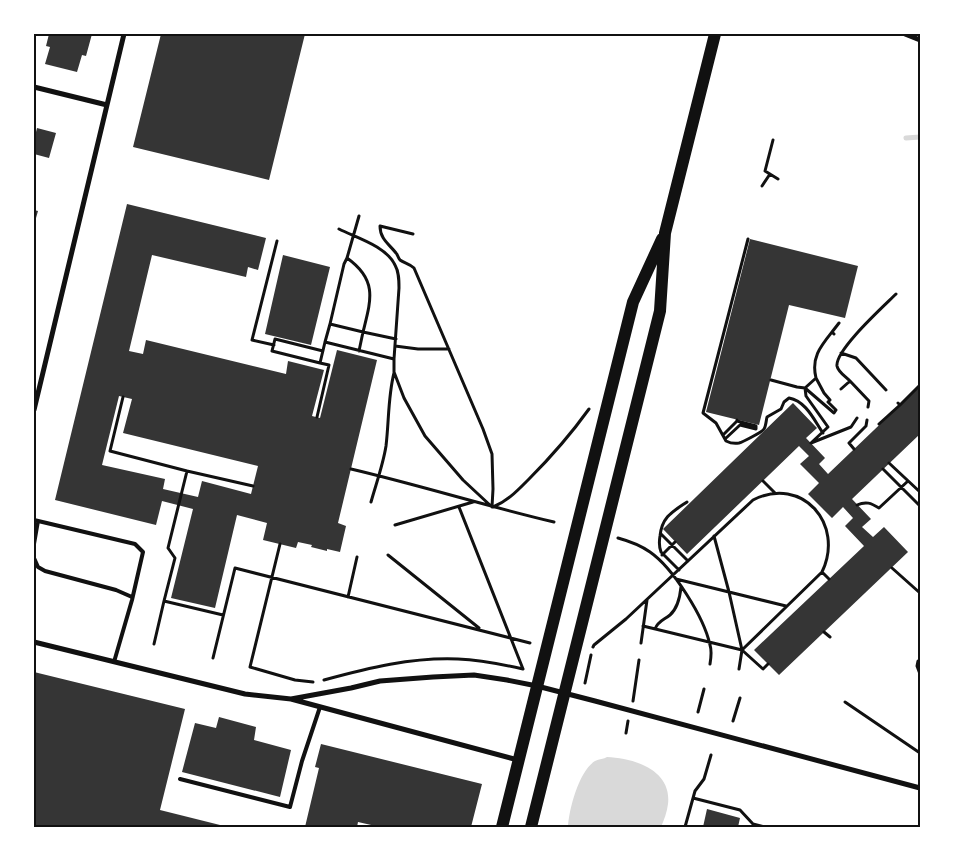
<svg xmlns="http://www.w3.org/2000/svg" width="954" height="861" viewBox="0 0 954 861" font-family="Montserrat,sans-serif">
<rect width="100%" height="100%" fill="#fff"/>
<!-- water -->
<path fill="#d9d9d9" d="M607,757C634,758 672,770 668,804C667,812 664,820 661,827H568C569,809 579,771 595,761C599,759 604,759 607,757Z"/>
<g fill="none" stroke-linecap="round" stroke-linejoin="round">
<!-- stream -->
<path stroke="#d9d9d9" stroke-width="5" d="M906,138L920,137"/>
</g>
<!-- building -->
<path fill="#353535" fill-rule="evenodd" d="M49,34H92L86,56L82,55L77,72L45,64L50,47L46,46Z
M161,34H305L269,180L133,147Z
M37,128L56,133L49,158L34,154V140Z
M127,204L266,238L258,270L248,267L246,277L152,255L129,351L143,354L146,340L286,374L288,361L324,370L312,416L320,418L337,350L377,360L338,523L346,526L340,552L327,549V551L311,547L312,545L298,542L296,548L263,540L267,523L237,515L215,608L171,598L193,509L162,501L156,525L55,500ZM119,396L132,399L123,433L258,466L251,494L202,481L198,497L163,489L165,479L102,465Z
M34,210L38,211L34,225Z
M750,239L858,266L845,318L789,305L759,425L706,412Z
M283,255L330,267L311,345L265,334Z
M920,386V434L852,499L871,519L862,527L873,537L884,527L908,552L779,675L754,650L864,546L845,526L853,518L843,507L832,518L808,494L819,483L800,464L809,456L799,446L687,554L663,529L793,403L817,428L806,438L825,458L819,464L828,474Z
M34,672L185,709L160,810L228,827H34Z
M219,717L256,727L254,740L291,750L280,797L182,772L195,723L216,728Z
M321,744L482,784L471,827H380L358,822L357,827H305L319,768L315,767Z
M707,809L740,818L738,827H703Z"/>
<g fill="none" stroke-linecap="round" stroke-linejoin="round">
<!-- path -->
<path stroke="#111" stroke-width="3" d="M773,140L765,171L778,179
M762,186L770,174
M339,229C357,238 386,246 395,265C399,272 399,280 399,288L394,359V372L404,398L425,436L463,480L492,507
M413,234L380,226C380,239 389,244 396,253C398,255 398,258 400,260C404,263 410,264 414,268L483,429L492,454L493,489L492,507
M748,239L703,413L716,423L726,441C730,443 734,444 739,443C743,442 762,432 764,429C766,426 766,421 767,417L781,409L784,402L789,398C806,401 814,420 823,433
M347,258C378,280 371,300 363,332L396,339
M330,324L344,264L347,258L359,216
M834,334L832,332L839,323
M274,345L252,340L277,241
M395,346L418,349H449
M359,351L363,332L330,324L325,342L394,359
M841,353L856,358L886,390
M320,363L272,351L275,339L323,351
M816,378L824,393L830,400L828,402L836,410L834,413L805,388L806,396L828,427L811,443L851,427L857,418
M771,380L797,387L805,388L816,378C811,358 820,347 832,332
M850,381C846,377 838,372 837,366C835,350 884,306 896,294
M841,389L850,381L869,401L868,407
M123,397L110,451L187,471L168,548L175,558L164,601
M898,403L900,405L920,385
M317,417L329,365L320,363L325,342
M879,424L900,405
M723,435L737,421
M725,439L740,425L756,429V426L737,421V420
M854,449L849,443L866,426L867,420
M889,463L920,492
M351,469C419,485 486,506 554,522
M883,469L920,506
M187,471L253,486
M763,481L775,493
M371,502C376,484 383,465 386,446C389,421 388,396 394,373
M857,505C866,501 871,503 879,508L908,481
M459,507L523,669
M493,507C508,501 518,490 529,479C551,457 571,434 589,409
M395,525L473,502
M661,534L688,561
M714,536L729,592L742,650L739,669
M618,538C629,541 640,545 650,552C673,568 704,617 710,645C712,651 711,658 710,664
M280,544L250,667L295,680L313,682
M388,555L479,628
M662,555L675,542
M892,568L920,593
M679,570L661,552C659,547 659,542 660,536C662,517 672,512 687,502
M822,572L829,579
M676,579L786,606
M348,597L357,557
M643,626L742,650L763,669L768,664
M655,629C658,621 664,620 670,615C678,608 680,597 681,587
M824,632L830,637
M641,643L647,600
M154,644L164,601L223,615
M593,647L594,645L626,619L753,500C802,475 845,524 822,572L742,650
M213,658L235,568L530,643
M920,660L918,661L917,666L920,674
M324,680C368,668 412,657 458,659C480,660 501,664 523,669
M585,683L591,655
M633,701L639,660
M845,702L920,753
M698,712L704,689
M733,721L740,698
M920,726V735
M626,733L628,721
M693,798L740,810L753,824L765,827
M685,827L695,791L704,779L711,755"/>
<!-- service -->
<path stroke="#111" stroke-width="4" d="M34,520L135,544L143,552L132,600L114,662
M34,544L38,521
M34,558L38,567L45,571L116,590L132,597
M180,779L290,807L302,761L320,707"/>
<!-- minor -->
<path stroke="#111" stroke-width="5" d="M905,34L920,40
M34,87L107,105
M34,410L124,34
M34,642L245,694L291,699L518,760
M291,699L351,688L380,681L433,677L474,675L507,680L537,686L595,701L920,788"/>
<!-- primary -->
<path stroke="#111" stroke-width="12" d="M502,827L633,302L662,239
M531,827L660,311L665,233L715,34"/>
</g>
<!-- border -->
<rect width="954" height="861" fill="none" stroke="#ffffff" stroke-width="70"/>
<rect x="35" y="35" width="884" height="791" fill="none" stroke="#111" stroke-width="2"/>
</svg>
